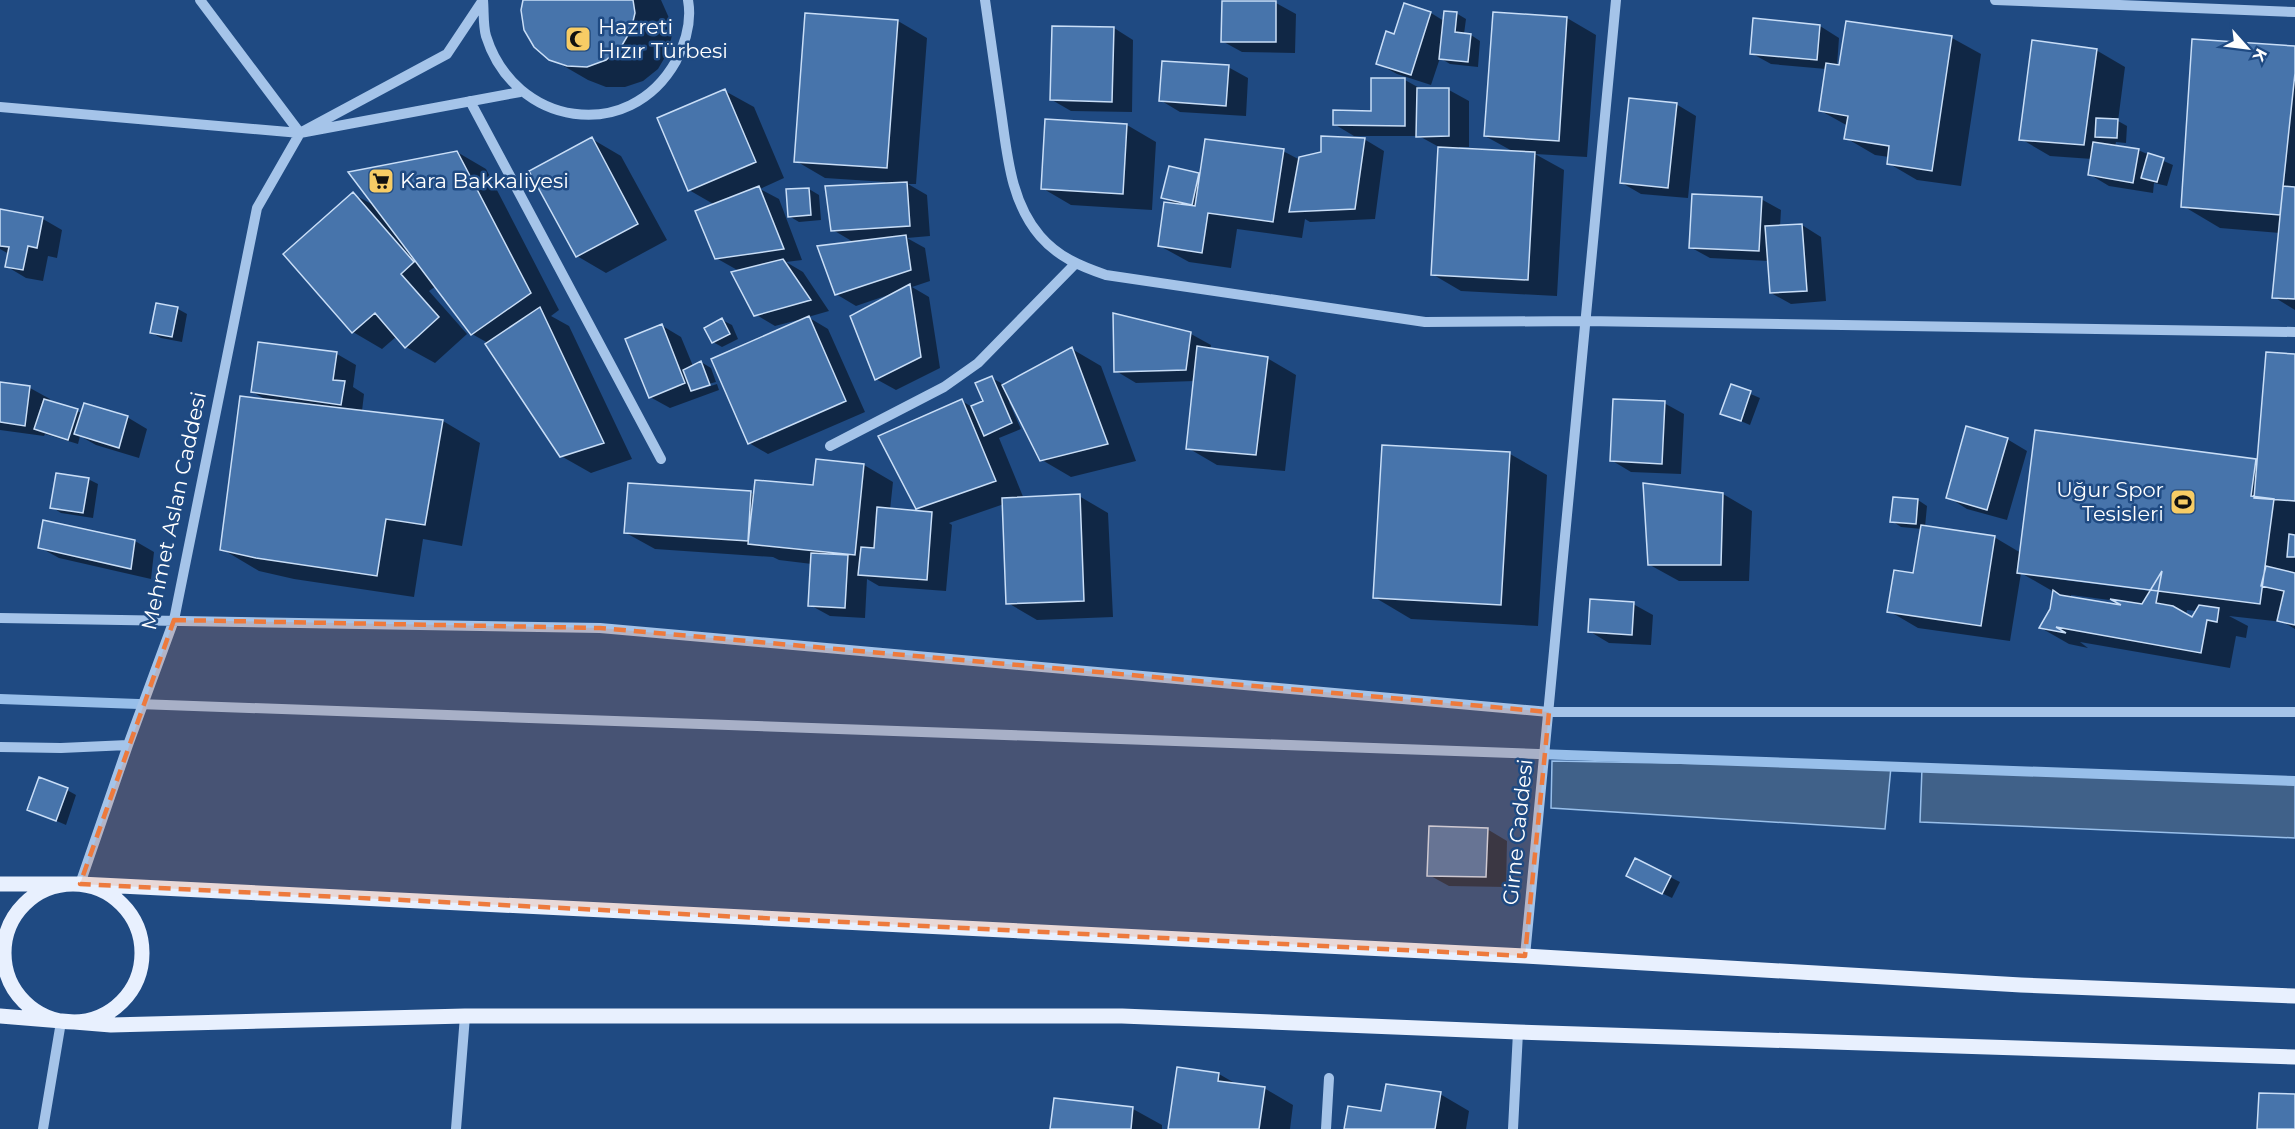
<svg xmlns="http://www.w3.org/2000/svg" width="2295" height="1129" viewBox="0 0 2295 1129" font-family="Montserrat,sans-serif">
<rect width="100%" height="100%" fill="#1f4a82"/>
<!-- water -->
<path fill="#406189" stroke="#98bfea" stroke-width="1.5" d="M1552,761L1891,767L1885,829L1551,808Z
M1922,768L2295,784V838L1920,822Z"/>
<!-- shadow -->
<path fill="#0007" fill-rule="evenodd" d="M524,0H661L669,18L672,35L668,52L658,69L643,81L625,87H606L588,80L550,58Z
M1276,3L1296,14L1295,53L1242,52L1222,41Z
M1405,5L1431,13L1444,21L1456,13L1466,19L1464,34L1471,35L1480,41L1478,67L1450,64L1440,58L1431,85L1397,74L1377,63L1395,36Z
M1567,18L1596,35L1587,157L1535,154L1564,170L1557,296L1461,291L1432,274L1439,147L1419,136H1354L1334,124L1372,112L1373,79L1405,80L1423,90H1449L1469,101V147H1459V149L1514,152L1485,136Z
M898,21L927,38L916,184H908L927,195L930,236L907,238L925,248L930,281L912,287L929,297L940,368L896,390L876,379L892,295L891,294L856,306L836,294L855,243L833,230L886,182L825,178L796,161Z
M1820,26L1839,38L1837,66L1952,38L1981,54L1961,186L1917,180L1888,163L1889,157L1875,155L1846,138L1848,126L1821,111L1826,69L1771,64L1751,53Z
M1114,28L1133,40L1132,112L1071,111L1052,100Z
M2295,47V310L2274,297L2280,233L2220,228L2183,206Z
M2096,50L2125,67L2118,121L2127,126L2126,143L2116,142L2115,147L2138,150L2173,165L2167,186L2154,183L2153,193L2109,186L2089,174L2092,159L2050,156L2021,139Z
M1228,67L1248,78L1246,116L1180,112L1160,100Z
M725,91L754,107L784,178L760,189L779,199L802,260L786,262L803,272L829,311L808,317L828,329L865,412L768,454L749,443L798,322V320L775,326L755,314L739,271L716,258L715,205L689,190Z
M1676,104L1696,116L1688,198L1641,194L1622,183Z
M1047,120L1127,125L1156,142L1152,210L1071,205L1042,188Z
M592,139L621,156L667,240L606,273L577,256Z
M1364,139L1384,151L1375,219L1310,222L1305,219L1302,238L1237,229L1231,268L1189,262L1160,246L1178,206L1163,197L1199,174L1201,175L1283,151L1300,160Z
M457,152L486,169L559,310L551,316L569,326L632,459L591,473L561,456L488,343L472,334L436,286L429,291L467,334L435,363L406,347L397,336L382,349L353,332L285,255L353,194L377,207Z
M809,189L819,195L821,220L799,222L789,216L787,191Z
M1761,199L1781,210L1780,227L1802,225L1821,237L1826,301L1791,304L1771,293L1769,261L1710,258L1690,247Z
M0,210L43,219L62,230L57,258L48,256L43,281L26,278L6,266L9,254L0,249Z
M178,309L187,314L182,342L161,338L152,333Z
M722,320L732,325L738,339L722,347L713,342Z
M661,325L681,337L693,366L701,362L711,368L716,382L701,386V389L717,384L719,390L670,408L650,397Z
M1191,334L1211,345L1210,350L1267,358L1296,375L1285,471L1217,465L1188,448L1195,381L1136,383L1116,371Z
M1072,349L1101,366L1136,461L1071,477L1042,460L1012,401L1009,402L1021,429L999,438L1024,499L1079,496L1108,513L1113,617L1037,620L1008,603L1004,504L949,523L952,525L946,591L879,586L867,579L865,618L830,616L810,605L812,564L779,560L773,557L655,549L626,533L751,493L755,495L815,487L864,465L893,482L890,510L927,513L917,508L962,401L972,407L985,402L992,378L1001,383L1003,387Z
M337,354L356,365L353,387L364,394L362,411L443,421L480,443L462,546L423,539L414,597L294,579L259,571L222,549L267,400L252,392Z
M2295,356V629L2283,622L2229,616L2248,626L2246,638L2236,636L2230,668L2080,642L2088,648L2069,644L2041,628L2051,610L2054,592L2021,573L2010,641L1918,628L1889,611L1915,575L1922,529L1901,527L1892,521L1918,500L1927,506L1925,527L1994,537L2021,553L2256,460L2259,462ZM2056,576L2158,589V592L2056,579ZM2071,595L2117,601L2127,608L2071,598ZM2187,610L2197,611L2193,619L2186,615Z
M0,383L30,388L50,399L49,402L82,413L127,417L147,429L139,458L96,445L80,436L78,444L45,434L44,436L0,430Z
M1732,386L1760,398L1750,425L1722,413Z
M1664,403L1684,414L1681,474L1631,472L1611,460Z
M2007,439L2027,451L2007,520L1967,509L1948,497Z
M1383,447L1510,454L1547,475L1538,626L1411,619L1374,597Z
M88,479L98,484L93,518L61,513L52,507Z
M1723,494L1752,511L1749,581H1679L1650,565Z
M135,541L154,552L151,579L59,558L39,547Z
M1633,604L1653,615L1651,645L1609,643L1589,631Z
M67,790L76,795L66,825L29,809Z
M1487,829L1507,841L1506,887L1449,886L1429,875Z
M1670,877L1680,882L1672,898L1637,881Z
M1178,1069L1219,1074L1238,1085L1264,1088L1293,1105L1290,1129H1170Z
M1440,1094L1469,1111L1466,1129H1345L1382,1113Z
M1055,1100L1133,1109L1162,1125V1129H1052Z"/>
<g fill="none" stroke-linecap="round" stroke-linejoin="round">
<!-- stream -->
<path stroke="#98bfea" stroke-width="10" d="M0,699L2295,781"/>
</g>
<!-- building -->
<path fill="#4774ab" stroke="#c9def7" stroke-width="1.5" d="M523,0H633L635,13L631,30L621,47L606,60L587,67L567,66L549,60L534,47L524,30L521,10Z
M1222,1H1276V42H1221Z
M1404,3L1431,12L1411,75L1376,64L1386,31L1394,34Z
M1444,11L1457,12L1455,32L1471,34L1468,62L1439,59Z
M1493,12L1567,17L1559,141L1484,136Z
M805,13L898,20L887,168L794,162Z
M1753,18L1820,25L1817,60L1750,54Z
M1846,21L1952,36L1932,171L1887,164L1889,146L1844,139L1848,116L1819,111L1826,63L1839,65Z
M1052,26L1114,27L1112,102L1050,100Z
M2192,39L2295,46V73L2280,215L2181,207Z
M2032,40L2097,49L2084,145L2019,140Z
M1162,61L1229,65L1226,106L1159,101Z
M1371,78H1405V126L1333,125V110L1371,111Z
M1417,88H1449V136L1416,137Z
M725,89L756,162L688,191L657,118Z
M1629,98L1677,103L1668,188L1620,183Z
M2096,118L2118,119L2117,138L2095,137Z
M1045,119L1127,124L1123,194L1041,189Z
M1321,136L1365,138L1355,209L1289,212L1299,157L1321,152Z
M592,137L638,224L576,257L529,171Z
M1205,139L1284,149L1273,222L1208,213L1202,253L1158,246L1164,202L1195,206Z
M2093,142L2139,149L2133,183L2088,175Z
M1438,147L1535,152L1528,280L1431,275Z
M457,151L531,293L471,335L348,172Z
M2148,153L2164,158L2157,182L2141,178Z
M1169,166L1199,173L1192,205L1161,198Z
M907,182L910,226L831,231L825,186Z
M759,186L784,249L715,259L695,211Z
M2283,186L2295,187V299L2272,298Z
M809,188L811,215L788,217L786,189Z
M353,192L414,262L401,274L439,317L405,348L375,313L352,333L283,254Z
M1692,194L1762,197L1759,251L1689,248Z
M0,209L43,217L37,248L28,246L23,270L5,267L9,247L0,246Z
M1802,224L1807,291L1770,293L1765,226Z
M906,235L911,270L835,295L817,246Z
M783,259L811,300L754,316L731,272Z
M910,284L921,357L875,380L850,316Z
M156,303L178,307L172,337L150,333Z
M540,307L604,443L560,457L485,344Z
M1113,313L1191,332L1186,370L1114,372Z
M809,316L846,401L748,444L711,359Z
M722,318L730,334L712,343L704,328Z
M662,324L685,383L649,398L625,339Z
M258,342L337,352L333,380L345,381L341,405L251,392Z
M1197,346L1268,357L1256,455L1186,449Z
M1072,347L1108,444L1040,461L1002,385Z
M2266,352L2295,354V501L2254,498Z
M701,361L710,385L691,391L683,370Z
M992,376L1012,423L984,436L971,406L983,401L975,383Z
M0,382L30,386L25,426L0,422Z
M1731,384L1751,391L1741,421L1720,414Z
M240,396L443,420L425,525L386,519L377,576L256,558L220,550Z
M44,399L78,409L68,440L34,429Z
M962,399L996,481L916,509L878,436Z
M1613,399L1665,401L1662,464L1610,461Z
M84,403L128,416L119,448L74,434Z
M1966,426L2008,438L1987,510L1946,498Z
M2035,430L2256,459L2251,496L2274,499L2260,604L2017,573Z
M1382,445L1510,452L1501,605L1373,598Z
M816,459L864,464L855,555L748,544L755,480L813,485Z
M56,473L89,478L83,513L50,508Z
M628,483L751,491L748,541L624,533Z
M1643,483L1723,493L1721,565H1648Z
M1080,494L1084,601L1006,604L1002,498Z
M1893,497L1918,499L1916,524L1890,522Z
M877,507L932,512L927,580L858,575L861,547L874,548Z
M43,520L135,540L131,569L38,548Z
M1921,525L1995,536L1981,626L1887,612L1894,570L1913,573Z
M2289,534L2295,535V557H2287Z
M811,553L848,555L845,608L808,606Z
M2266,566L2295,573V625L2277,621L2284,591L2261,586Z
M2162,571L2156,603L2173,606L2192,617L2199,605L2219,608L2217,622L2207,620L2201,653L2056,627L2066,633L2039,628L2050,609L2053,590L2060,595L2121,605L2110,599L2142,604Z
M1590,599L1634,602L1632,635L1588,632Z
M39,777L68,788L56,821L27,810Z
M1429,826L1488,828L1486,877L1427,876Z
M1635,858L1671,876L1662,894L1626,876Z
M1177,1067L1219,1073L1218,1081L1265,1087L1259,1129H1168Z
M1386,1084L1441,1092L1435,1129H1344L1348,1106L1381,1111Z
M2259,1093L2295,1094V1129H2257Z
M1054,1098L1133,1107L1131,1129H1050Z"/>
<g fill="none" stroke-linecap="round" stroke-linejoin="round">
<!-- minor -->
<path stroke="#a5c4e9" stroke-width="10" d="M200,0L300,133
M483,0C484,11 483,26 486,36C514,126 629,145 676,61C686,42 692,22 688,0
M985,0C990,35 995,70 1000,105C1007,150 1009,200 1040,236C1058,257 1080,266 1106,275L1425,322L1584,321L2295,332
M1995,0L2295,12
M470,101L661,459
M0,107L300,133L520,92
M830,446L944,387L978,363L1075,264
M0,618L600,628L1549,712H2295
M0,747L61,748L128,745
M80,884L128,745L174,620L257,208L300,133L447,54L483,0
M1525,956L1616,0
M43,1129L61,1022
M456,1129L465,1016
M1326,1129L1329,1078
M1513,1129L1518,1032"/>
<!-- major -->
<path stroke="#e8f0fe" stroke-width="15" d="M4 953a69 69 0 1 1 138 0a69 69 0 1 1-138 0Z
M0,884H80L1525,956L2021,985L2295,996
M0,1016L111,1025L465,1016H1122L1518,1032L2295,1057"/>
</g>
<!-- marked area -->
<path fill="#ed7a3d" fill-opacity="0.2" stroke="#ed7a3d" stroke-width="4.5" stroke-dasharray="12 8" stroke-linejoin="round" d="M174,620L600,628L1549,712L1525,956L80,884Z"/>
<!-- icons -->
<defs>
<g id="mosque-square" transform="scale(1.35)"><rect x="-9" y="-9" width="18" height="18" rx="4" fill="#f7cc65" stroke="#1f4a82"/><path d="M3.5-4.9A6 6 0 1 0 3.5 4.9A5 5 0 1 1 3.5-4.9Z" fill="#111"/></g>
<g id="supermarket-square" transform="scale(1.35)"><rect x="-9" y="-9" width="18" height="18" rx="4" fill="#f7cc65" stroke="#1f4a82"/><path d="M-6-5.5h2.5l.6 2H6L4.5 2H-2.5L-4.4-4H-6ZM-1.5 3.2a1.3 1.3 0 1 0 .1 0ZM3 3.2a1.3 1.3 0 1 0 .1 0Z" fill="#111"/></g>
<g id="stadium-square" transform="scale(1.35)"><rect x="-9" y="-9" width="18" height="18" rx="4" fill="#f7cc65" stroke="#1f4a82"/><path d="M0-5a6.5 5 0 1 0 0 10a6.5 5 0 1 0 0-10ZM-3.5-1.8h7v3.6h-7Z" fill="#111"/></g>
</defs>
<g fill-rule="evenodd">
<use href="#mosque-square" x="578" y="39"/>
<use href="#supermarket-square" x="381" y="181"/>
<use href="#stadium-square" x="2183" y="502"/>
</g>
<g text-anchor="middle" stroke-width="5" stroke-linejoin="round" paint-order="stroke">
<!-- poi labels -->
<g font-size="21" fill="#fff" stroke="#1f4a82" text-anchor="start">
<text x="598" y="34">Hazreti<tspan x="598" dy="24">Hızır Türbesi</tspan></text>
<text x="400" y="188">Kara Bakkaliyesi</text>
<text x="2164" y="497" text-anchor="end">Uğur Spor<tspan x="2164" dy="24">Tesisleri</tspan></text>
</g>
<!-- street labels -->
<g font-size="21" fill="#fff" stroke="#1f4a82">
<text transform="translate(174 511) rotate(-78)" y="7">Mehmet Aslan Caddesi</text>
<text transform="translate(1518 832) rotate(-84)" y="7">Girne Caddesi</text>
</g>
</g>
<!-- north arrow -->
<g transform="translate(2247 48) rotate(118)" stroke="#1f4a82" stroke-width="4.5" paint-order="stroke">
<path d="M0-4.5L10 22L0 15L-10 22Z" fill="#ffffff"/>
<text y="-9" font-size="16" font-weight="bold" text-anchor="middle" fill="#ffffff">K</text>
</g>
</svg>
